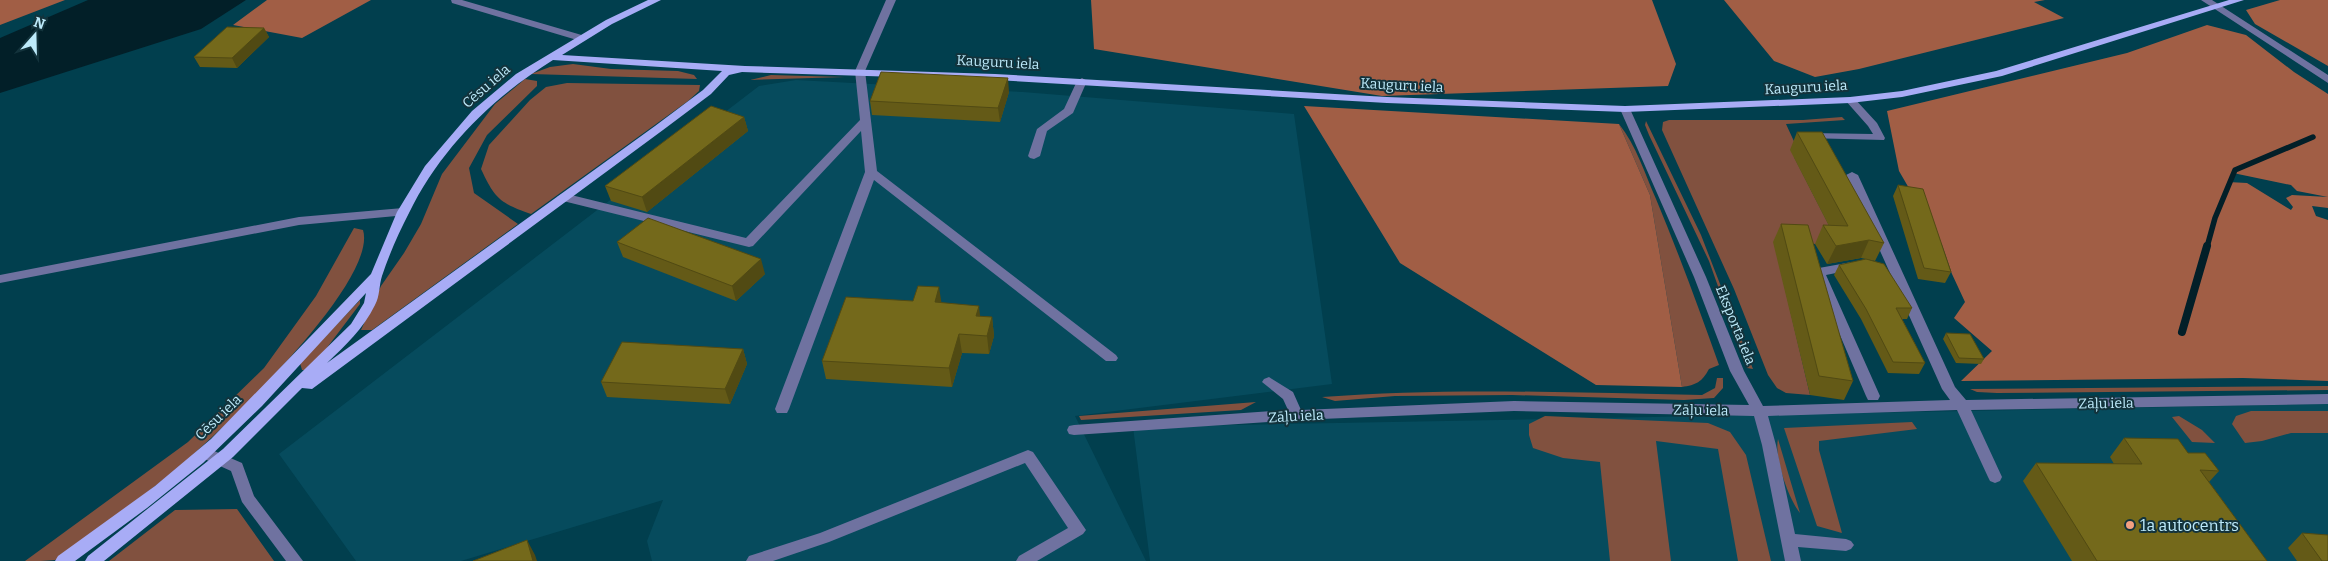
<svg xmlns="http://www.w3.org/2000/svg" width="2328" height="561" viewBox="0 0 2328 561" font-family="Bitter,serif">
<rect width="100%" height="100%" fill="#013f4e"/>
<!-- built -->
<path fill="#064b5d" d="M796,80L1023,92L1294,114L1332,384L1075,416L1146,561H652L647,541L663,500L461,561H356L279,454L759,86Z
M2328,404V561H1150L1133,427Z"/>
<!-- green -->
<path fill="#81513f" d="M573,64L611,69L678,71L694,75L697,79L531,74L550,67Z
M771,75L845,77L750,80Z
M525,79L537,81V86L487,135L469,168L474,193L518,224L372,330H361L381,286L404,253L421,224L442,174L495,104Z
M567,83L700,85L699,91L688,101L531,214C500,203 495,199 481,169L489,145L530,100L546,87Z
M1842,117L1845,120L1786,124L1798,150L1794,157L1839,245L1774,242L1810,395L1786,393L1777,388L1768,375L1734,289L1662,130L1663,122L1669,120H1803Z
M1646,121L1701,235L1753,369L1747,368L1709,261L1649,135L1645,125Z
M1619,124C1636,145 1645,174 1656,199C1679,254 1699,309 1719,365L1709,369C1702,382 1696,385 1682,387L1650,195Z
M354,228L363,230C378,279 236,416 199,449C167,479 130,505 95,531C83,540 69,554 55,560C48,561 34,561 25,561L188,442L264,368L316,296Z
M360,300V304L310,370H302L300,363Z
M1717,378H1723V388L1714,398L1684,400L1512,395L1395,396L1335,401L1322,397C1449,387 1575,393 1702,395L1715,388Z
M2328,386V390L1997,393L1977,392L1970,389Z
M1256,402L1241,410L1081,420L1079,416Z
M2251,411H2328V433H2291L2262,441L2245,443L2232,424L2236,416Z
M1545,416L1708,423L1730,432L1746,455L1771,561H1738L1718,449L1656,441L1671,561H1610L1600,462L1563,458L1533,448L1529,435V424Z
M2179,416L2202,430L2215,443L2192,442L2172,417Z
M1912,422L1917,429L1819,441V450L1842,533L1817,526L1784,428Z
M1778,439L1800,513C1788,498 1774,457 1778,439Z
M237,509L274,561H109L175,510Z"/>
<!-- forest -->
<path fill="#a15e45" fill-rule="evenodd" d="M0,0H65L0,25Z
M267,0H371L302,38L233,25Z
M1091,0H1652L1676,64L1668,86L1382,96L1094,49Z
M1724,0H2045L2034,2L2064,18L1859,69L1815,77L1774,61Z
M2280,0H2328V66L2255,24L2246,10Z
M2207,25L2246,35L2294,72L2328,94V208L2312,206L2316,216L2328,220V381L2243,378L1961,381L1992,351L1954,318L1965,302L1952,274L1942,245L1899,171L1887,111L2127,53ZM2233,173L2291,185L2297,191L2328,197L2292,195L2286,198L2293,207L2291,210L2247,183L2228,182Z
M1304,106L1619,124L1650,195L1682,387L1596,385L1400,263Z"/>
<!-- water -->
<path fill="#021f28" d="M88,0H246L201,29L0,93V38Z"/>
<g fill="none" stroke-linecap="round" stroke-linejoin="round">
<!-- stream-far1 -->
<path stroke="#021f28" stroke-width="5.5" d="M2207,247L2215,218L2235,170L2313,137"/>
<!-- stream -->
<path stroke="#021f28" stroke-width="8" d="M2182,332L2207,246"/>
<!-- minor -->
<path fill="#6f72a0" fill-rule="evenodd" d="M451,0H462L585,36L586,38L581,41L577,40L452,3Z
M886,0H896L865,71L877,171L1116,355L1118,358L1116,361H1106L874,180L789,409L787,413H777L775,409L865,172L861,131L753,246L749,247L559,200L557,197L563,193L746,238L860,120L855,71Z
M2201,0H2212L2328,75V83Z
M1082,78L1087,81L1073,113L1047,131L1040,156L1034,159L1030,158L1028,156L1037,129L1064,109L1077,81Z
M1850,97L1854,98L1877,123L1885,138L1884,140L1805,138L1804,136L1809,133L1873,134L1868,126L1845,100Z
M1625,106L1630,109L1706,277L1744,371L1763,406L1950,400L1942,389L1846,175L1852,172L1858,175L1955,387L1966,400L2328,394V404L1971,410L2002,477L2000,481L1995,483L1990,481L1988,477L1957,410L1768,416L1776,445L1795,534L1846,539L1851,541L1854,545L1851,549L1846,551L1798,547L1801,561H1785L1762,445L1754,416L1514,411L1297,420L1074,435L1069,434L1067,430L1069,426L1074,425L1288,410L1283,399L1262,382L1264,379L1269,377L1293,392L1301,410L1514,401L1749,405L1730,371L1694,277L1620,109Z
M403,208L409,212L407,215L299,225L0,283V275L299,217Z
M1852,262L1858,266L1856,269L1826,275L1880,396L1878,400H1868L1866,396L1813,272L1819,268Z
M205,447L242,463L254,496L303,561H286L242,502L231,471L200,457L198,453L200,449Z
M1028,450L1033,452L1086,530L1083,534L1037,561H1016L1019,556L1068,528L1025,463L829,542L773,561H746L749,556L820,533Z"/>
<!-- major -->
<path fill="#a8acf6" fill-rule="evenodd" d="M648,0H661L612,24L562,55L745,66L995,74L1387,97L1625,106L1850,97L1902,91L1996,71L2229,0H2244L2002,76L1902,97L1850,103L1625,112L1387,103L995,80L742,72L729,75L711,94L663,130L312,389L302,388L233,457L104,561H85L88,556L223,449L351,324L364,303L366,293L262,406L203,463L147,508L75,561H55L58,556L155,486L211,439L371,274L397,212L425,166L472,111L516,74L606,20ZM553,60L722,71L703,90L655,126L327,363C346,345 363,329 375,305C380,296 379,285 382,276C389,255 399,232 409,213C440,149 493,97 553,60Z"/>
</g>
<!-- wall -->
<path fill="#645a17" d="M264,28L269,37L237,68L200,67L194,57Z
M1009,92L1000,122L872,115L870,101Z
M744,117L748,131L647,212L611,201L605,186Z
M1797,132L1884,243L1875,261L1861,258L1827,264L1815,244L1823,225L1829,226L1790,150Z
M1898,185L1951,272L1945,283L1918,279L1893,196Z
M1781,224L1853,381L1844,400L1810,395L1773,242Z
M617,242L765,274L736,301L623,257Z
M1839,265L1912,308L1907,319H1902L1925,363L1919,374L1888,373L1861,319L1834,275Z
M942,303L980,316L992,317L994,336L989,354L962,353L952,387L826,379L822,361Z
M1946,333L1984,359L1981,364L1956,363L1943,339Z
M743,349L747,364L730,404L607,397L601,382Z
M2124,438L2188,453L2219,471L2209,482L2267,561H2072L2023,481L2036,463L2114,464L2110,457Z
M2302,533L2328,561H2297L2288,548Z"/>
<!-- shaded-wall -->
<path fill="#514a13" d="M264,28L269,37L237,68L232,58Z
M1008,78L1009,92L1000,122L998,108Z
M744,117L748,131L647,212L642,197Z
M1869,240L1861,258L1827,264L1836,246Z
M761,259L765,274L736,301L732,286Z
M939,287L942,306L935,302Z
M979,306L981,324L976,316Z
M992,317L994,336L989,354L987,336Z
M959,334L962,353L952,387L949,368Z
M743,349L747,364L730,404L725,389Z
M527,540L535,555L537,561H533Z"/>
<!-- building -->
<path fill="#74691b" stroke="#514a13" d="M227,27L264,28L232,58L194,57Z
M881,72L1008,78L998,108L870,101Z
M711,106L744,117L642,197L605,186Z
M1797,132H1822L1884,243L1869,240L1836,246L1823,225L1848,226Z
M1898,185L1923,189L1951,272L1924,268Z
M648,218L761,259L732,286L617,242Z
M1781,224L1808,225L1853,381L1819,376Z
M1866,259L1884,264L1912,308H1896L1925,363L1893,362L1866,309L1839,265Z
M918,286L939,287L935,302L979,306L976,316L992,317L987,336L959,334L949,368L822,361L846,297L913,301Z
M1946,333L1970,334L1984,359L1959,358Z
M622,342L743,349L725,389L601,382Z
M2124,438L2178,439L2188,453H2205L2219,471L2200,470L2267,561H2097L2036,463L2142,464Z
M2302,533L2328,535V561H2322Z
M527,540L533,561H473Z"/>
<!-- markers -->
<circle fill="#f3a081" stroke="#13333c" stroke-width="2" cx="2130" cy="525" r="5"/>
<g text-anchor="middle" stroke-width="4" stroke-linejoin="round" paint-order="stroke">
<!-- street labels -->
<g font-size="14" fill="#bdeafa" stroke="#13333c">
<text transform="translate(998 62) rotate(3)" y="5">Kauguru iela</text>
<text transform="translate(1402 85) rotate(3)" y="5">Kauguru iela</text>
<text transform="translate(486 86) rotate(-41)" y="5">Cēsu iela</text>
<text transform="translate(1806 87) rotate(-3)" y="5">Kauguru iela</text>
<text transform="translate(1736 325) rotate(68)" y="5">Eksporta iela</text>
<text transform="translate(2106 403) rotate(-1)" y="5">Zāļu iela</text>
<text transform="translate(1701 410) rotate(1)" y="5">Zāļu iela</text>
<text transform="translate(1296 416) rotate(-3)" y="5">Zāļu iela</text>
<text transform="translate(218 417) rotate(-44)" y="5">Cēsu iela</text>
</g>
<!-- near-poi labels -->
<g font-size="16" fill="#bdeafa" stroke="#13333c" text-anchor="start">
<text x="2140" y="531">1a autocentrs</text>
</g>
</g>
<!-- north arrow -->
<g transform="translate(35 35) rotate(20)" stroke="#13333c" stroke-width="4" paint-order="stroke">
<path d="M0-4L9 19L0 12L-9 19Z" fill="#bdeafa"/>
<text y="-8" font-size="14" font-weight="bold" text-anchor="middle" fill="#bdeafa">N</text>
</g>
</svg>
